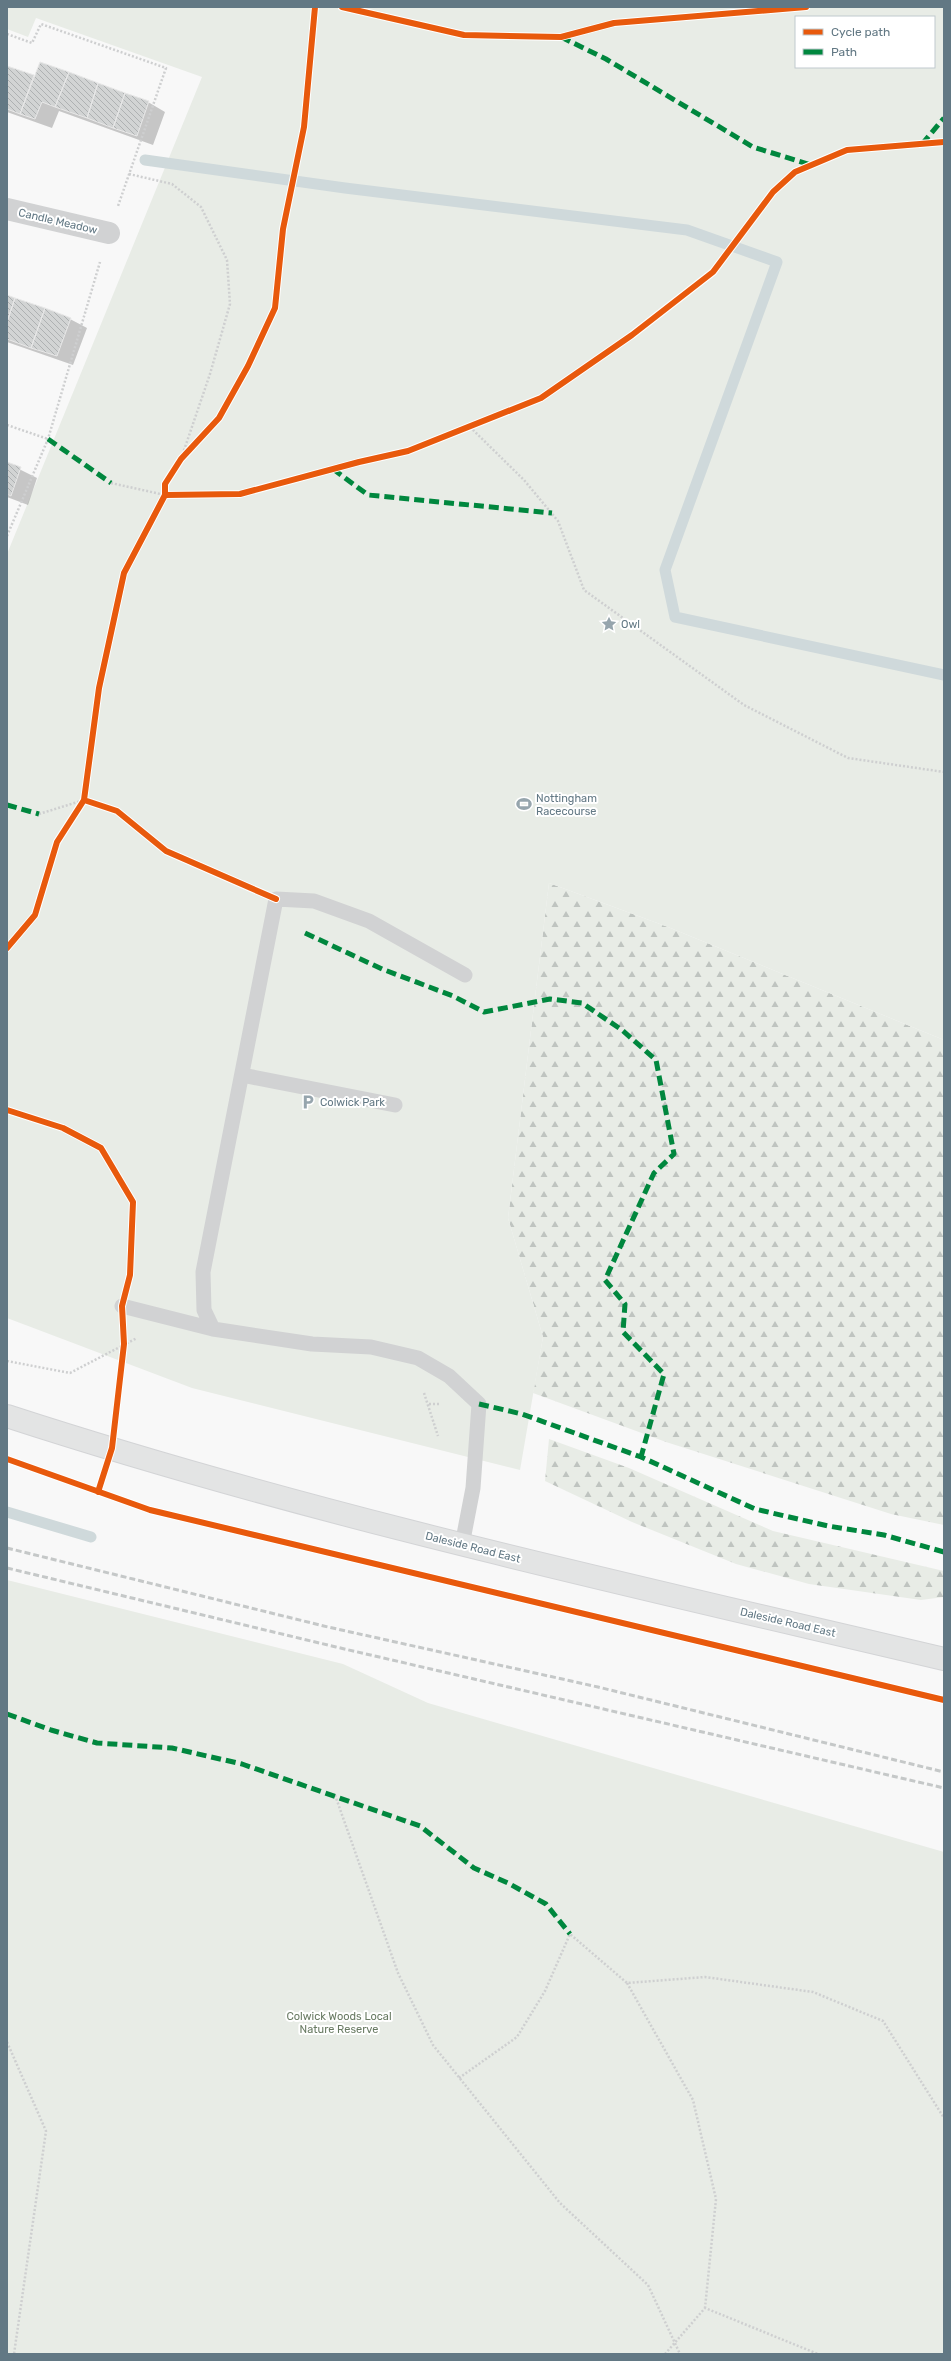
<svg xmlns="http://www.w3.org/2000/svg" width="951" height="2361" viewBox="0 0 951 2361" font-family="Rubik,sans-serif">
<defs>
<pattern id="forest-firs" width="22" height="20" patternUnits="userSpaceOnUse"><rect width="22" height="20" fill="#e8ece6"/><path d="M5 1l3.5 6h-7zM16 11l3.5 6h-7z" fill="#bfc4c0"/></pattern>
<pattern id="building-back-hatch" width="6" height="6" patternUnits="userSpaceOnUse"><rect width="6" height="6" fill="#d2d4d4"/><path d="M-1 5l2 2M0 0l6 6M5-1l2 2" fill="none" stroke="#aeb1b2"/></pattern>
</defs>
<rect width="100%" height="100%" fill="#f8f8f8"/>
<!-- forest -->
<path fill="url(#forest-firs)" d="M549,883L668,927L944,1040V1525L891,1514L666,1442L533,1393L543,1337L508,1218Z
M549,1439L629,1468L773,1531L944,1571V1597L921,1600L809,1584L736,1564L632,1522L545,1481Z"/>
<!-- park -->
<path fill="#e8ece6" fill-rule="evenodd" d="M7,7H944V1040L668,927L549,883L508,1218L543,1337L520,1470L192,1388L7,1318V554L202,77L36,18L28,37L7,29ZM796,17H934V67H796Z
M7,1580L343,1664L428,1703L944,1852V2354H7Z"/>
<!-- shadow -->
<path fill="#0003" d="M7,67L35,77L148,102L165,112L153,145L59,111L52,128L7,112Z
M7,296L70,319L87,328L73,365L7,342Z
M7,463L37,478L28,505L7,497Z"/>
<g fill="none" stroke-linecap="round" stroke-linejoin="round">
<!-- stream -->
<path stroke="#cfd9db" stroke-width="11" d="M145,160L345,188L687,230L777,262L665,570L675,617L944,675
M7,1512L91,1537"/>
</g>
<!-- building -->
<path fill="url(#building-back-hatch)" stroke="#e8e8e8" d="M40,62L69,72L55,107L42,102L35,119L20,114Z
M7,66L34,75L20,114L7,109Z
M69,72L98,83L87,118L55,107Z
M98,83L125,93L113,128L87,118Z
M125,93L149,101L137,136L113,128Z
M7,295L15,298L7,322Z
M15,298L45,308L31,348L7,339V322Z
M45,308L71,318L57,356L31,348Z
M7,462L21,467L11,496L7,494Z"/>
<g fill="none" stroke-linecap="round" stroke-linejoin="round">
<!-- primary casing -->
<g stroke="#d3d4d6" stroke-width="24">
<path id="primary" d="M7,1416C314,1516 630,1585 944,1659"/>
</g>
<!-- path -->
<path stroke="#cecfd0" stroke-width="2.5" stroke-dasharray="2 2" stroke-linecap="butt" d="M7,34L32,43L41,24L166,68L118,206
M129,174L172,184L201,207L227,260L230,304L210,374L181,459
M7,425L48,439
M470,427L524,480L558,521L584,590L744,705L848,758L944,772
M111,483L165,495
M7,536L48,439L100,262
M39,814L84,800
M7,1361L70,1373L137,1338
M424,1393L438,1436
M429,1404H440
M335,1795L398,1973L433,2045L560,2203L648,2285L680,2354
M627,1983L693,2100L716,2199L705,2308
M7,2042L46,2131L14,2354
M459,2078L517,2037L545,1991L570,1934L627,1983L705,1977L813,1992L883,2021L944,2118
M665,2354L705,2308L818,2354"/>
<!-- lane -->
<path stroke="#d1d2d3" stroke-width="15" d="M242,1075L395,1105
M122,1306L213,1329
M462,1545L473,1488L479,1404L449,1376L418,1358L371,1347L312,1344L213,1329L204,1310L203,1272L276,899L314,901L369,921L465,975"/>
<!-- street -->
<path stroke="#d1d2d3" stroke-width="22" d="M7,209L109,233"/>
<!-- primary -->
<use href="#primary" stroke="#e3e4e4" stroke-width="22"/>
<!-- rail -->
<path stroke="#c5c8c8" stroke-width="3" stroke-dasharray="6 3" stroke-linecap="butt" d="M7,1548L328,1627L598,1687L944,1772
M7,1568L336,1647L944,1788"/>
<!-- quiet -->
<path stroke="#00873e" stroke-width="5" stroke-dasharray="10 5" stroke-linecap="butt" d="M561,37L606,59L753,147L811,165
M922,144L944,118
M48,439L111,483
M333,469L368,495L552,513
M7,805L39,814
M305,933L382,969L453,996L484,1012L550,999L582,1003L622,1030L656,1060L674,1154L654,1173L605,1280L625,1304L623,1332L664,1374L641,1457
M479,1404L522,1414L641,1457L755,1509L828,1526L884,1535L944,1552
M7,1714L51,1730L97,1743L172,1748L242,1764L420,1826L474,1868L508,1883L546,1904L570,1934"/>
<!-- cycleway casing -->
<g stroke="#fff" stroke-width="8">
<path id="cycleway" d="M342,7L464,35L561,37L614,23L806,7
M165,495L240,494L359,462L408,451L541,398L632,335L713,272L773,192L795,172L847,150L944,142
M84,800L117,811L166,851L276,899
M7,948L35,915L57,842L84,800L99,688L124,573L165,495V484L181,459L219,418L248,366L275,308L283,229L304,127L315,7
M7,1110L63,1128L101,1148L133,1202L130,1275L122,1306L124,1344L112,1448L98,1492
M7,1459L150,1510L944,1700"/>
</g>
<!-- cycleway -->
<use href="#cycleway" stroke="#e8590c" stroke-width="6"/>
</g>
<!-- icons -->
<defs>
<g id="sight-bare" transform="scale(1.2)"><path d="M0-6L1.8-2.2L6-1.7L2.9 1.2L3.7 5.4L0 3.3L-3.7 5.4L-2.9 1.2L-6-1.7L-1.8-2.2Z" fill="#96a5ad" stroke="#fff" stroke-width="2.5" paint-order="stroke"/></g>
<g id="stadium-bare" transform="scale(1.2)"><path d="M0-5a6.5 5 0 1 0 0 10a6.5 5 0 1 0 0-10ZM-3.5-1.8h7v3.6h-7Z" fill="#96a5ad" stroke="#fff" stroke-width="2.5" paint-order="stroke"/></g>
<g id="parking-bare" transform="scale(1.2)"><path d="M-3.5-5.5H1a3.5 3.5 0 0 1 0 7H-1V5.5H-3.5ZM-1-3.4V-.6H.8a1.4 1.4 0 0 0 0-2.8Z" fill="#96a5ad" stroke="#fff" stroke-width="2.5" paint-order="stroke"/></g>
</defs>
<g fill-rule="evenodd">
<use href="#sight-bare" x="609" y="624"/>
<use href="#stadium-bare" x="524" y="804"/>
<use href="#parking-bare" x="308" y="1102"/>
</g>
<g text-anchor="middle" stroke-width="4" stroke-linejoin="round" paint-order="stroke">
<!-- street labels -->
<g font-size="11" fill="#627884" stroke="#fff">
<text transform="translate(58 221) rotate(13)" y="4">Candle Meadow</text>
<text transform="translate(473 1547) rotate(14)" y="4">Daleside Road East</text>
<text transform="translate(788 1622) rotate(13)" y="4">Daleside Road East</text>
</g>
<!-- poi labels -->
<g font-size="11" fill="#627884" stroke="#fff" text-anchor="start">
<text x="621" y="628">Owl</text>
<text x="536" y="802">Nottingham<tspan x="536" dy="13">Racecourse</tspan></text>
<text x="320" y="1106">Colwick Park</text>
</g>
<!-- park labels -->
<g font-size="11" fill="#687a62" stroke="#fff">
<text x="339" y="2020">Colwick Woods Local<tspan x="339" dy="13">Nature Reserve</tspan></text>
</g>
</g>
<!-- border -->
<rect width="951" height="2361" fill="none" stroke="#627884" stroke-width="16"/>
<!-- legend -->
<rect x="795" y="16" width="140" height="52" fill="#ffffff" stroke="#c0c9ce"/>
<rect x="803" y="29" width="20" height="6" fill="#e8590c" stroke="#c0c9ce"/>
<text x="831" y="36" font-size="12" fill="#627884">Cycle path</text>
<rect x="803" y="49" width="20" height="6" fill="#00873e" stroke="#c0c9ce"/>
<text x="831" y="56" font-size="12" fill="#627884">Path</text>
</svg>
